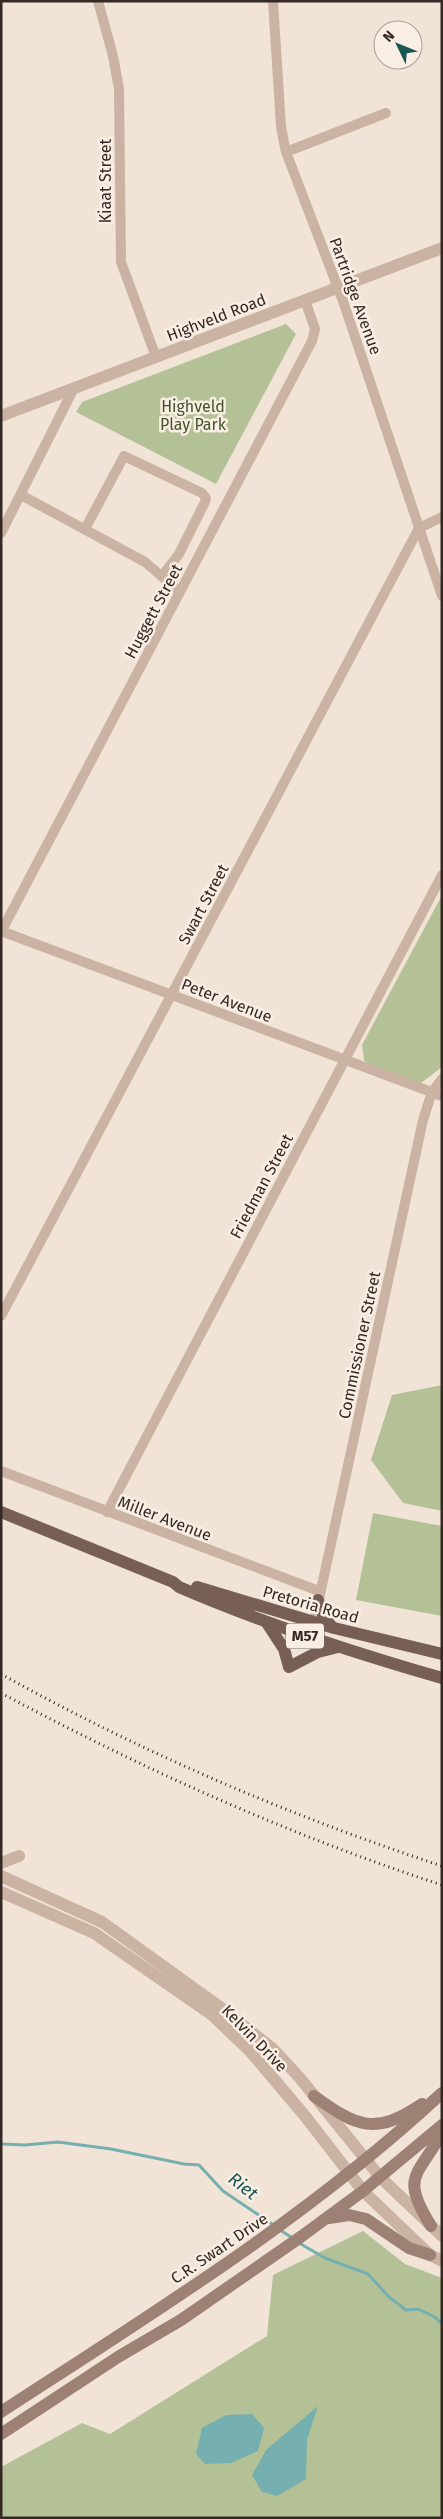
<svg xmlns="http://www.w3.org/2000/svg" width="443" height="2519" viewBox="0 0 443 2519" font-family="'Fira Sans',sans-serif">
<rect width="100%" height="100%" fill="#f1e4d7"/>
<!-- green -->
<path fill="#b4c197" d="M286,324L296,334L216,484L76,412L82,402Z
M442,895V1067L421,1083L369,1065L364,1060L362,1045Z
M442,1385V1511L403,1503L371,1460L392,1395Z
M373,1513L442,1526V1616L356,1600Z
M363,2231L405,2264L442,2278V2518H1V2467L82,2423L110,2434L267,2336L273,2275Z"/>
<!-- water -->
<path fill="#75afaf" d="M318,2406L307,2440L306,2479L277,2496L262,2492L252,2475L266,2450Z
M252,2414L264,2428L258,2451L231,2463L205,2464L196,2454L202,2428L226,2415Z"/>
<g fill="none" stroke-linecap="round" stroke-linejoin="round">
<!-- stream -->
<path stroke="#75afaf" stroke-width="3" d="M1,2144L25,2145L58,2142L111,2149L184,2164L199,2165L223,2191L275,2226
M280,2230L294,2239
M299,2243L325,2258L368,2274L389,2297L406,2310L418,2309L435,2317L442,2324"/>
<!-- minor -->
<path stroke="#cab3a3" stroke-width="10" d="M98,1L113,56L119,89L121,262L156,357
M273,1L281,127L286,152L343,301L442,596
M286,152L386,113
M21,495L145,562L180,592
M85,529L124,456L202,493L206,498L205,502L179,554L162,576
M1,533L74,388
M1,931L442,1096
M1,932L312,341L315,329L305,300
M1,1316L419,528L442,517
M1,1471L319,1591
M107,1512L442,875
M308,1637L314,1622L423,1120L432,1092L442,1079"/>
<!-- tertiary -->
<path stroke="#cab3a3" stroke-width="12" d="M1,416L442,248
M1,1863L19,1856
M1,1876L102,1922L220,2007L273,2049L299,2077L380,2177L442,2236
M1,1892L94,1933L211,2014L250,2051L305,2116L363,2191L430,2255L442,2261"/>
<!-- secondary -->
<path stroke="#9d8174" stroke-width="12" d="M314,2096C357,2127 375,2136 422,2104
M329,2218L349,2215L366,2219L409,2248L430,2255
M431,2226C400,2176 417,2177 442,2133
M1,2412C153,2313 309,2217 442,2093
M1,2434L118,2357L181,2320L302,2236L363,2191L442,2125"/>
<!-- primary -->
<path stroke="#775f55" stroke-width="12" d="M1,1512L173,1582L179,1587C264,1624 352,1652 442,1678
M197,1587L334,1628L442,1654
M318,1600L324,1617L332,1627
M267,1623L284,1649L289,1667
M289,1667L318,1652L338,1647"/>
<!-- rail -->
<path stroke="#342925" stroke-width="3" stroke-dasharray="1 4" stroke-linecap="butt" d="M1,1674C141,1752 290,1816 442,1866
M1,1693C143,1769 289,1835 442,1885"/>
</g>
<g text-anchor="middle" stroke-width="5" stroke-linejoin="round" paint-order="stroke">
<!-- shield labels -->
<rect fill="#f9eee3" stroke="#6f645e" stroke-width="1" x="286" y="1623.5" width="38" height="25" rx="4"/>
<g font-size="15" font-weight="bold" fill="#342925">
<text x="305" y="1641">M57</text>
</g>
<!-- street labels -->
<g font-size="16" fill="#342925" stroke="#f9eee3">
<text transform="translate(105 181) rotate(-90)" y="6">Kiaat Street</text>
<text transform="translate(356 296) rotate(70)" y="6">Partridge Avenue</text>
<text transform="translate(216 317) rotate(-21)" y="6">Highveld Road</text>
<text transform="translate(153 611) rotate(-62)" y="6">Huggett Street</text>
<text transform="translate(203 904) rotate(-62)" y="6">Swart Street</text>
<text transform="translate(227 1000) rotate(21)" y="6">Peter Avenue</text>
<text transform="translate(261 1186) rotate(-62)" y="6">Friedman Street</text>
<text transform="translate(359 1345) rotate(-78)" y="6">Commissioner Street</text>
<text transform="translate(165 1518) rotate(21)" y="6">Miller Avenue</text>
<text transform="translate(311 1604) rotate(16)" y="6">Pretoria Road</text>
<text transform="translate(255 2038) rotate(46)" y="6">Kelvin Drive</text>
<text transform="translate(219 2248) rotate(-34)" y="6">C.R. Swart Drive</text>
</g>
<!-- park labels -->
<g font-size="16" fill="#455328" stroke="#f9eee3">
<text x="193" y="412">Highveld<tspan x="193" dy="18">Play Park</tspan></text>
</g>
<!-- water labels -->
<g font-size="18" font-style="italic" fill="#1a5556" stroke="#f9eee3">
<text transform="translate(243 2186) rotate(38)" y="6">Riet</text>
</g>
</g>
<!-- border -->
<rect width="443" height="2519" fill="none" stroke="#342925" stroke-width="5"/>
<!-- north arrow -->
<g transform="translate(398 45) rotate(313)"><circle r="24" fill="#f9eee3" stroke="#aa9f97"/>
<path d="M0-4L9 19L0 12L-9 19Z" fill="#1a5556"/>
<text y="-8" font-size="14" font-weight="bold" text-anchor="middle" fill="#342925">N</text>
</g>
</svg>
